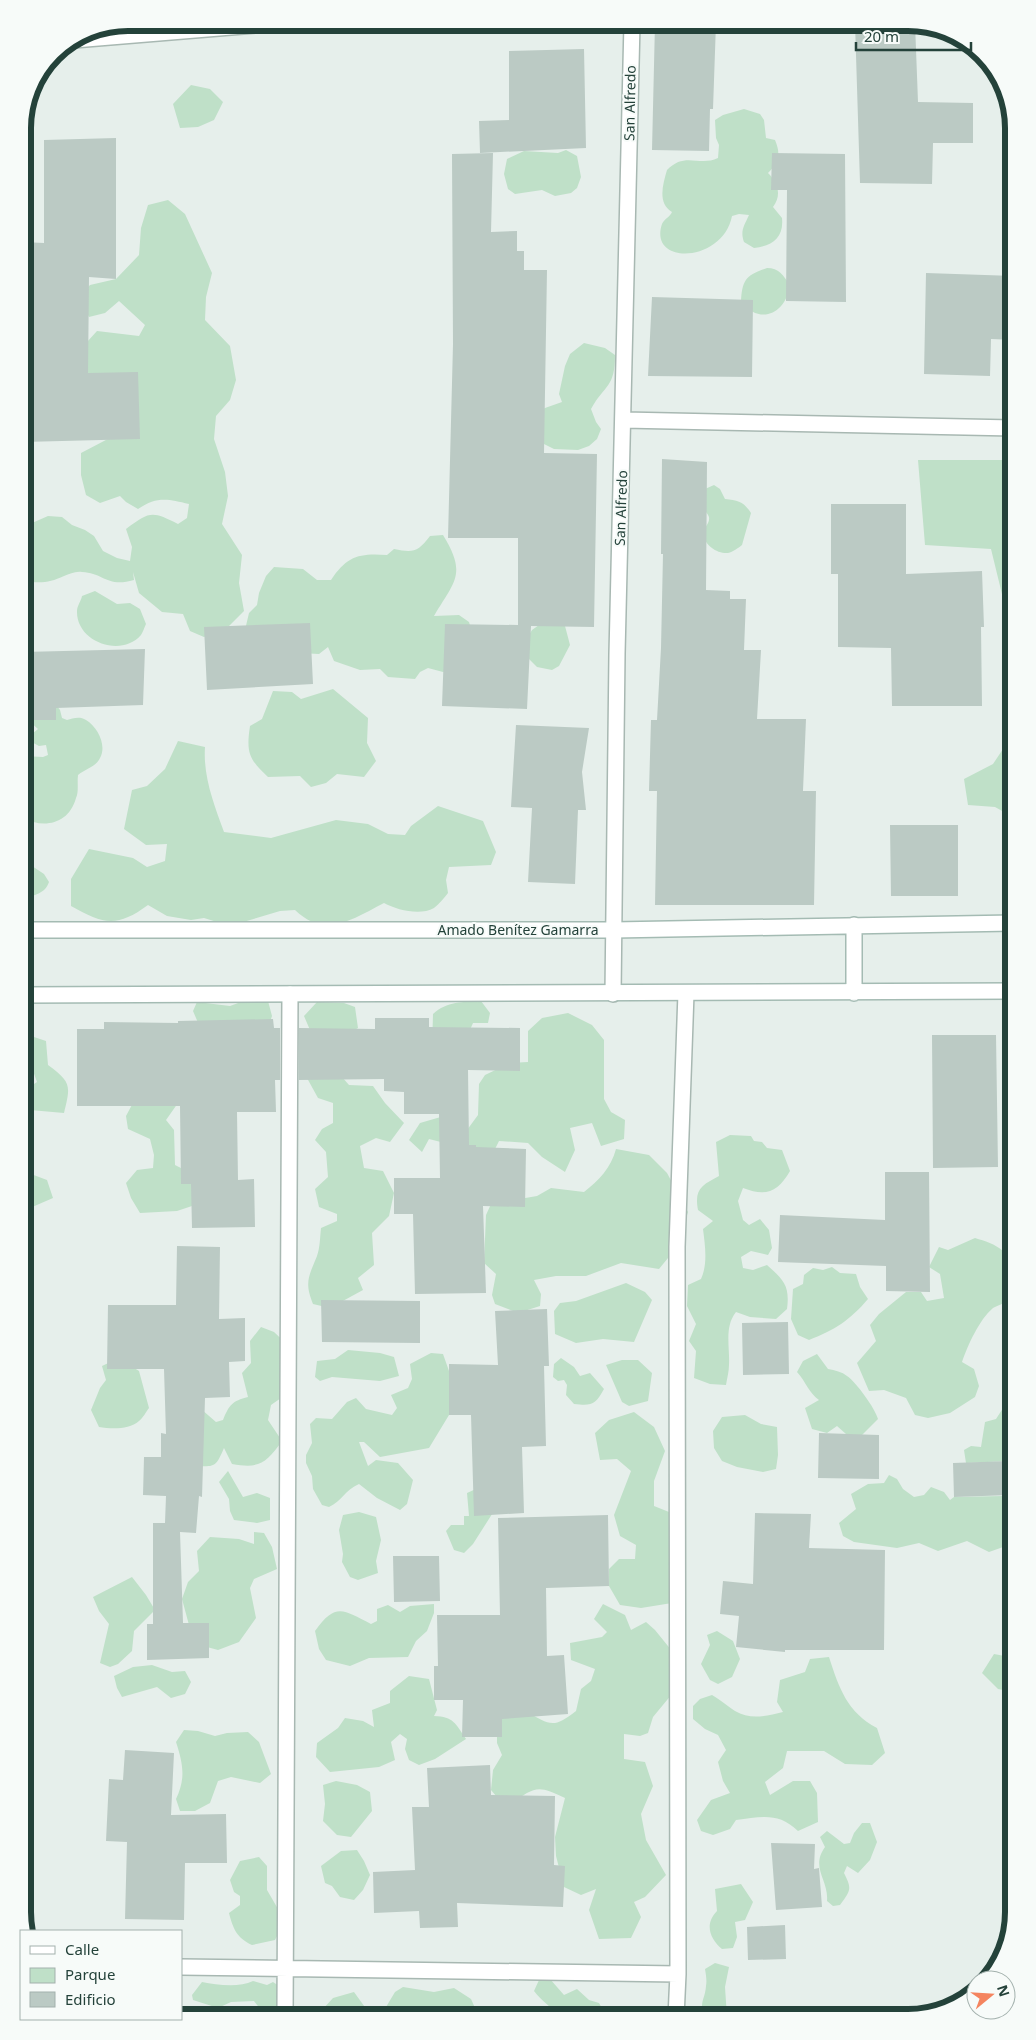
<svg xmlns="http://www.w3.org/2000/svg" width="1036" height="2040" viewBox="0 0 1036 2040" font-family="'Noto Sans',sans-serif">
<rect width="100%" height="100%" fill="#e6efeb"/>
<!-- green -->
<path fill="#bfe0c8" d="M191,85L210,89L223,102L214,120L198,127L180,128L173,104Z
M744,109L760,114L764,120L766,138L775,140C781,154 779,162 768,173C778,183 782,195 773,207L782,218C784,238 772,246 754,248L744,242C740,231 744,226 749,215L739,214L732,216C723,263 648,266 662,224C664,219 670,217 672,212C657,203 663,184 667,170C685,151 699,167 718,158L719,145L716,138L715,120L723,115Z
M566,150L577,156L581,177L577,188L571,193L555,196L542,190L515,194L508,189L504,174L507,159L524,151L558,153Z
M168,200L185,214L212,273L206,297L205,320L230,346L236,380L230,400L216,416L214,439L225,472L228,496L222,524L242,555L239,583L244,611L229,626L204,637L190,631L183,614L162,612L139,593L133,572L134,580C107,588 104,573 82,572C75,571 70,574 64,576C49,583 38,584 23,580V542H32L23,527L48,516L62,517L72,525L85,530L94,536L103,551L117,558L130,561L132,547L126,529C150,511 152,511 178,524L187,518L189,504C168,499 157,496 138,509L126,502L120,496L100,503L86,495L81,475V453L125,430L31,395L23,387V368L27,364L77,353L97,331L139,336L145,325L119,301L105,313L89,317L79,297L90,285L116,279L139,255L141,228L148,205Z
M767,268C779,268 783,275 790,285C786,313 761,326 741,302C742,280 746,275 767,268Z
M584,343L605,348L615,355C615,388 605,384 591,409L596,422L601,429L597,439L589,446L578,450L554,449L534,439L536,414L545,408L562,402L559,394L565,366L570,354Z
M918,460H1013V623H1009L991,549L925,545Z
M714,485L720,489L725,499C738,500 744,502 751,513L742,545C738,548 733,552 728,553C717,554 702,544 704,532C705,526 710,523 709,517C708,514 704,510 702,507L705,489Z
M443,535C467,574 455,581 434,616L459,615L469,622L473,636L455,669L443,672L428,668L420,672L415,679L388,677L380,669L360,670L334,661L328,647L319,654L299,653L245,630L249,613L257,605L259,593L266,576L274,567L303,569L317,580H331C347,556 359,553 387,555L394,549C413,553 418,552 430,536Z
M95,591L117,604L130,603L140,609L146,624C144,628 143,632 141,635C121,658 76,642 77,611C77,606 81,601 82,596Z
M546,620L565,626L570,645L559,666L552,670L537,667L529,659L523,645L532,630Z
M333,689L368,718L367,743L376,761L364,777L337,774L326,783L311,787L300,776L268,777C249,759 246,753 250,726L262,719L273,691L292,692L301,699Z
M54,702L60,710L62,718L67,720C73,718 80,716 86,720C98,727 107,746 100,758C96,767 85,769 78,775C77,783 79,791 76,798C69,824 44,829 23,818V756L43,757L48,755L46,745L39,746L26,739L38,729L28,720L25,707Z
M1013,734V817L995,807L968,805L964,779L993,764Z
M178,741L205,747C203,777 214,804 224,832L271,838L336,820L368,824L388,834L405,835L411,826L438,806L483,821L496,852L491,865L449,867L446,880L448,893C444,898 439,904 434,908C420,916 397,910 384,903C353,919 325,939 295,910L280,911L230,926L204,918L191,920L167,916L148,905C117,928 103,924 71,906V879L89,849L133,858L147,867L165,861L167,844L146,845L124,829L132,790L147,786L165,769Z
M23,837L28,847L25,855L26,862L44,874L49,882C45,894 34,895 23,899Z
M249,999L268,1001L272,1016L269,1025H199L193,1011L197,1002L230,1006Z
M481,1001L490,1013L488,1023H473L466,1039L432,1050L433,1014C447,1001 463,1002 481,1001Z
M317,1002L344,1003L355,1007L358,1028L342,1037H313L304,1016Z
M568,1013L592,1025L604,1040V1099L611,1112L625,1120L624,1139L601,1146L592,1123L570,1128L575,1150L565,1172L542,1157L528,1143L499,1141L492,1155L429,1139L422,1152L409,1140L420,1123L451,1114L467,1130L478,1115L479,1084L485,1075L510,1063L528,1062V1031L542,1018Z
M34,1037L46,1041L48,1065C71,1082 71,1085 64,1113L30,1110L25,1090L37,1082L33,1071H25L23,1057L28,1051L26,1040Z
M328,1061L349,1085L373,1086L385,1103L404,1123L390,1142L376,1138L360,1146L364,1168L383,1171L394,1193L389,1216L372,1233L374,1265L358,1278L363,1290L330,1308L313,1304C304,1282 309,1276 317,1256C320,1248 320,1237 321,1228L337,1221V1214L319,1207L315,1189L328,1177L326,1152L315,1140L322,1129L333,1123V1103L318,1098L307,1078Z
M185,1093L166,1120L174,1130L175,1165C195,1174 197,1184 195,1205L177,1211L140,1213L131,1198L126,1183L137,1170L153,1168L154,1155L150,1139L128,1129L126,1116L134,1101Z
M730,1135L751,1136L754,1141L762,1142L767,1148L782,1150L790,1171C778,1192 766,1197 743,1188L738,1201L743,1220L749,1225L760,1219L769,1230L772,1248L768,1255L751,1251L741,1257L743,1268L753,1270L767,1265C784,1280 790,1286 787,1309L776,1319L750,1317L736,1312C724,1327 730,1347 729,1365C729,1372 727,1378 726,1385L710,1384L694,1378L696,1351L689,1341L696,1324L687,1306L688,1285L701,1279C708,1264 705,1245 703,1229L713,1221L698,1210C694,1189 702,1185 719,1176L716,1142Z
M616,1149L649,1155L667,1173L688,1212L677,1247L659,1269L621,1263L586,1276H556L534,1280L541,1294L540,1306L518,1313L495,1304L492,1295L496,1274L484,1263L486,1215L491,1204L537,1196L551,1188L584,1192C599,1180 611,1168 616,1149Z
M23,1171L47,1180L53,1198L23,1211Z
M975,1238C985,1241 995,1244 1003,1251C1012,1259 1018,1288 1010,1299C1006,1303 998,1305 993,1308C979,1320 968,1345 962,1362L974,1369L979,1386L975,1397L950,1413L928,1418L915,1415L906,1398L884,1390L869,1391L857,1363L876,1341L870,1325L879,1314L906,1292H921L927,1301L944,1298L940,1274L929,1267L939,1247L948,1250Z
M832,1267L840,1273L856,1274L860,1287L868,1299C850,1320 835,1330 809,1340L798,1335L791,1319L793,1289L803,1284L804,1275L813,1268L823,1270Z
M626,1283L645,1292L652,1300L634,1342L603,1339L576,1343L555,1334L554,1311L560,1303L576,1301Z
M261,1327L274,1332L294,1351L281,1398L271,1405L268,1420L282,1441C266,1463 260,1469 232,1464L224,1448C216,1466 216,1467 197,1466L201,1409L216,1422L223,1420C229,1405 232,1401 248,1397L242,1373L251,1363L250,1341Z
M348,1350L380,1353L394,1357L399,1376L380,1381L332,1377L320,1381L315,1377L317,1361L335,1359Z
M431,1353L443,1354L449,1371V1415L429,1448L380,1457L364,1442H359L368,1466L376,1460L398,1463L413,1480L407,1504L400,1510L377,1498L359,1484C345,1490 342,1501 329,1507L322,1505L313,1489L312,1476L306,1463V1455L312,1443L310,1424L316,1418L332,1419L347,1402L356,1398L366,1409L392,1415L397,1408L391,1395L408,1388L412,1379L410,1364Z
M817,1354L828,1369C835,1370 842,1372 847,1376C856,1382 875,1408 878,1419L855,1442L837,1426L827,1433L812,1429L805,1408L819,1400C809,1393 806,1382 797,1372L803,1361Z
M119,1358L139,1371L149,1408C146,1412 143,1418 139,1421C129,1430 111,1429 99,1427L91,1410L100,1388L106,1380L102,1366Z
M561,1358L574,1367L580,1376L590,1373L604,1389C595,1405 592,1406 574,1404L566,1395L567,1385L564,1380L558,1381L553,1377L554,1364Z
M622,1360H638L652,1373L648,1401L629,1406L622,1402L606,1365Z
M1007,1402L1013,1403V1483L1009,1475V1461L966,1463L964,1450L971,1446L981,1447L985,1422L996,1419Z
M634,1412L654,1427L665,1451L654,1481V1506L674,1514L672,1603L641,1608L620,1605L609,1586V1569L619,1559H635L636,1545L620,1536L614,1515L631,1471L617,1459L600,1460L595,1433L609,1420Z
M745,1415L761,1424L777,1427L778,1455L776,1469L763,1472L737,1467L722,1461L714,1448L713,1431L722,1417Z
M228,1471L243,1497L257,1493L270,1498V1520L257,1523L234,1520L230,1511L229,1499L219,1482Z
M889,1475L897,1479L903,1489L914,1497L924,1495L931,1487L944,1492L950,1500L954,1497L1003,1496L1010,1508L1013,1509V1549L1006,1546L989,1552L967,1541L938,1551L919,1543L897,1548L854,1542L843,1536L839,1523L856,1509L851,1494L868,1484L884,1483Z
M478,1488L494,1511L473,1544L464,1553L454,1550L446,1531L451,1525H464V1516H469L467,1493Z
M359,1512L376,1517L381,1540L376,1561L378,1573L358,1580L350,1577L342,1562L343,1554L339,1530L343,1515Z
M254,1532L264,1533L272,1547L277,1569L254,1579L250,1588L256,1618L239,1642L218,1650L207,1647L189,1625L182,1599L188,1582L199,1571L197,1551L210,1537L239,1539L254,1544Z
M132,1577L146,1595L155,1610L134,1631L132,1651L118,1664L110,1667L100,1663L109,1624L99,1611L93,1597Z
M434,1604V1613L427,1631L416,1641L408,1657L369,1658L350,1666L326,1660L319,1649L315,1631C336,1602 343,1610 371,1624L377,1621V1609L388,1605L400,1612L410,1606Z
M603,1604L625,1615L631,1630L646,1622L655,1630L672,1651L677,1688L653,1717L648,1733L640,1736L624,1734V1759L645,1762L653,1786L641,1814L646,1840L666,1875L645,1897L634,1902L641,1917L631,1938L599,1939L589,1910L596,1889L581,1895L564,1887L556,1856L555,1837L565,1798C537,1784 535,1787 510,1804L502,1803L491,1790L493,1770L502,1755L497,1743V1718L525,1711C550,1724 552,1730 576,1711L581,1689L591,1681L595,1669L571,1660L570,1643L602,1637L607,1632L594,1619Z
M717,1631L733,1641L740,1659L732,1677L718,1684L710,1680L701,1664L710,1645L707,1635Z
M994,1654L1010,1657L1013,1661V1692L998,1689L982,1673Z
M829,1657C839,1688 847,1712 877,1728L885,1753L872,1765L845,1764L824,1751H787L783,1768L765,1782L770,1795L793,1781H810L817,1793L818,1822L798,1831C778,1812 762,1817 736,1820L730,1829L713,1835L701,1831L697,1820L711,1800L730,1793L723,1781L718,1762L726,1750L718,1735L705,1729L693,1719V1706L700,1699L712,1695C721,1700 727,1706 735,1711C750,1720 767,1716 783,1712L777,1702L780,1680L805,1672L810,1659Z
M152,1665L172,1672L185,1671L191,1682L185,1694L171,1698L157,1687L122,1697L117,1688L114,1676L133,1667Z
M409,1676L429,1679L437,1710L434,1716C454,1717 455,1723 466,1739L435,1759L419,1765L409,1760L405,1749L407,1739L400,1734L391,1742L395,1760L379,1767L330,1772L316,1757L317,1743L338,1728L345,1718L363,1721L374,1727L372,1710L390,1703V1691Z
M184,1730L198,1731L215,1736L227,1733L248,1732L259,1742L271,1774L260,1783L231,1777L218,1781L210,1803L195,1811H180L176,1799C186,1778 183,1764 176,1742Z
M336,1781L357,1785L370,1792L372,1811L351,1837L337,1835L323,1821L325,1804L323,1785Z
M862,1823H870L877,1842L870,1860L858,1873L847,1866L844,1873C852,1889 851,1890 840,1905L833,1906L827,1901C829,1880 810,1868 825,1847L820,1837L827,1831L844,1844L850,1843L854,1833Z
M357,1850L364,1861L370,1875L363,1890L354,1900L340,1897L332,1886L325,1883L321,1866L341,1851Z
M259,1857L267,1866V1890L285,1921L275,1940L252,1945C237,1938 233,1929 229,1913L240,1905V1896L234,1892L230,1880L240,1861Z
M741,1884L753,1902L745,1920L735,1922L737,1937L733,1948L722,1949C710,1939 704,1924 717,1911L715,1889Z
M715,1963L729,1967L725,1987L727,2017H704C699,2001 705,2000 706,1986C707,1981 706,1975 705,1969Z
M550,1979L564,1995L577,1989L589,2000L599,2003L607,2017H558C551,2005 542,2002 534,1991L539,1980Z
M253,1981L267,1985L273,1982L285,1990L293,2003L291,2017C269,2017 268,2020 254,2001L231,2002L218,2008L193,2000L192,1995L202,1982C217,1985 239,1988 253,1981Z
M403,1987L434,1992L454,1988L471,1999L479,2017H388L386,2007L395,1992Z
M354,1992L367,2010V2017H323L322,2010L333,1998Z
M812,2010L815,2017H795L797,2012Z"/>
<!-- building -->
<path fill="#bbcac4" d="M655,23H716L713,109H710L709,151L652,150Z
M855,23H915L918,102L973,103V143H933L932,184L860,183Z
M584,49L586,148L480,153L479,121L509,120V51Z
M116,138V279L89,277L88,373L138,372L140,439L23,442V242L44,243V140Z
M493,153L491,232L517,231V251H524V270H547L544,453L597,454L594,627L531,626L527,709L442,706L445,624L518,625V538H448L453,344L452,154Z
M772,153L845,154L846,302L786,301L787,190H771Z
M926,273L1014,276V340L991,339L990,376L924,374Z
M652,297L753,300L752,377L648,376Z
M662,459L707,462L706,590L730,591V599H746L744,650H761L757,719H806L803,791H816L814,905H655L657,791H649L651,720H657L661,648L663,554H661Z
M831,504H906V574L982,571L984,627H981L982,706H892L891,648L838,647V574H831Z
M310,623L313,684L207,690L204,627Z
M145,649L143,705L56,708V720H23V652Z
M516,725L589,728L582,772L586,810H578L575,884L528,882L532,808L511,807Z
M890,825H958V896H891Z
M375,1018H429V1027L520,1028V1071L468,1070L469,1145H476V1147L526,1149L525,1207L483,1206L486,1293L415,1294L413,1214H394V1178H440L439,1114H404V1092L384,1091V1079L299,1080V1028L375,1029Z
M273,1019L274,1028H280V1080H275L276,1112H237L238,1180L254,1179L255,1227L192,1228L191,1184H181L180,1106H77V1029H104V1022L178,1023V1021Z
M932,1035H996L998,1167L933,1168Z
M885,1172H929L930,1292L886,1291V1266L778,1262L780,1215L885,1220Z
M177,1246L220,1247L219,1319L245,1318V1361L229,1362L230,1397L205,1398L202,1497L199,1496L196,1533L180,1532L183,1623H209V1658L147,1660V1624H153V1523H165L166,1496L143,1495L144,1457H161V1433L166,1434L164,1369H107L108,1305H176Z
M321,1300L420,1301V1343L322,1342Z
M547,1309L549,1366H544L546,1446L522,1447L524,1513L474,1516L471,1415H449V1364L498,1365L495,1311Z
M788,1322L789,1374L743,1375L742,1323Z
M819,1433L879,1435V1479L818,1478Z
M1009,1461L1010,1495L954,1497L953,1463Z
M755,1513L811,1514L809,1548L885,1550L884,1650H785V1652L736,1647L739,1616L720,1614L723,1581L753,1584Z
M608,1515L609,1586L546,1588L547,1656L564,1655L568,1714L502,1719V1737H462L463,1700H434V1666H438L437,1615H500L498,1518Z
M393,1556H439L440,1601L394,1602Z
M125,1750L174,1753L171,1815L226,1814L227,1863H185L184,1920L125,1919L127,1842L106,1841L109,1779L123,1780Z
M490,1765L491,1795L555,1796L554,1865L565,1866L563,1907L457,1903L458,1927L420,1928L419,1911L374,1913L373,1872L415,1870L412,1807H429L427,1768Z
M771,1843L815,1844L814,1869L819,1868L822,1907L776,1910Z
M785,1925L786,1959L748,1960L747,1927Z"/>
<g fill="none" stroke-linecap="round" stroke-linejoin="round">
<!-- minor casing -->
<g stroke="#a8b8b2" stroke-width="18">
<path id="minor" d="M74,40L279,23
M624,420L1013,428
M613,994L617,654L632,23
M181,1967L678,1974
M285,2017L290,994
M676,2017L678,1974L677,1247L686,993"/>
</g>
<!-- secondary casing -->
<g stroke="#a4bbb3" stroke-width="18">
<path id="secondary" d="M854,925V993
M23,930H614L1013,923
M23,995L1013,991"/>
</g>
<!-- minor -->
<use href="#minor" stroke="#fff" stroke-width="15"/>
<!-- secondary -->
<use href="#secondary" stroke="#fff" stroke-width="15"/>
</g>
<g text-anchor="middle" stroke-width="4" stroke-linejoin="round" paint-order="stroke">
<!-- street labels -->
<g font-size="14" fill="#24423a" stroke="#f7fbf9">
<text transform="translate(630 103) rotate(-89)" y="5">San Alfredo</text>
<text transform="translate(621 508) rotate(-88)" y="5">San Alfredo</text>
<text x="518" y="935">Amado Benítez Gamarra</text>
</g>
</g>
<!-- crop -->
<path d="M0 0H1036V2040H0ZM128 31H908A97 97 0 0 1 1005 128V1912A97 97 0 0 1 908 2009H128A97 97 0 0 1 31 1912V128A97 97 0 0 1 128 31Z" fill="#f7fbf9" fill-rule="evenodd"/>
<path fill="none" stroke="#24423a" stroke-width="6" d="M128 31H908A97 97 0 0 1 1005 128V1912A97 97 0 0 1 908 2009H128A97 97 0 0 1 31 1912V128A97 97 0 0 1 128 31Z"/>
<!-- legend -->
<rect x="20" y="1930" width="162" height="90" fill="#f7fbf9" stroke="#a3b1ad"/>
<rect x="30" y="1946" width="25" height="8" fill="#ffffff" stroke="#a3b1ad"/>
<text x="65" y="1955" font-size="15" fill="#24423a">Calle</text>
<rect x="30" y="1968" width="25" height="15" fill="#bfe0c8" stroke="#a3b1ad"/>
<text x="65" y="1980" font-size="15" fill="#24423a">Parque</text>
<rect x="30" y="1992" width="25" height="15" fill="#bbcac4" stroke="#a3b1ad"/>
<text x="65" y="2005" font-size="15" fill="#24423a">Edificio</text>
<!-- north arrow -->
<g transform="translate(991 1995) rotate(72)"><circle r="24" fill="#f7fbf9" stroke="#a3b1ad"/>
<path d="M0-4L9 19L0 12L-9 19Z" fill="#f4845f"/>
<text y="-8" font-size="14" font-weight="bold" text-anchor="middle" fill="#24423a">N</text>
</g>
<!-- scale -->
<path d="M856 42v8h115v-8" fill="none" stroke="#24423a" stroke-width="2.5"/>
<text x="864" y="42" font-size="15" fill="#24423a" stroke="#f7fbf9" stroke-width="4" paint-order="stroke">20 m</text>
</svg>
